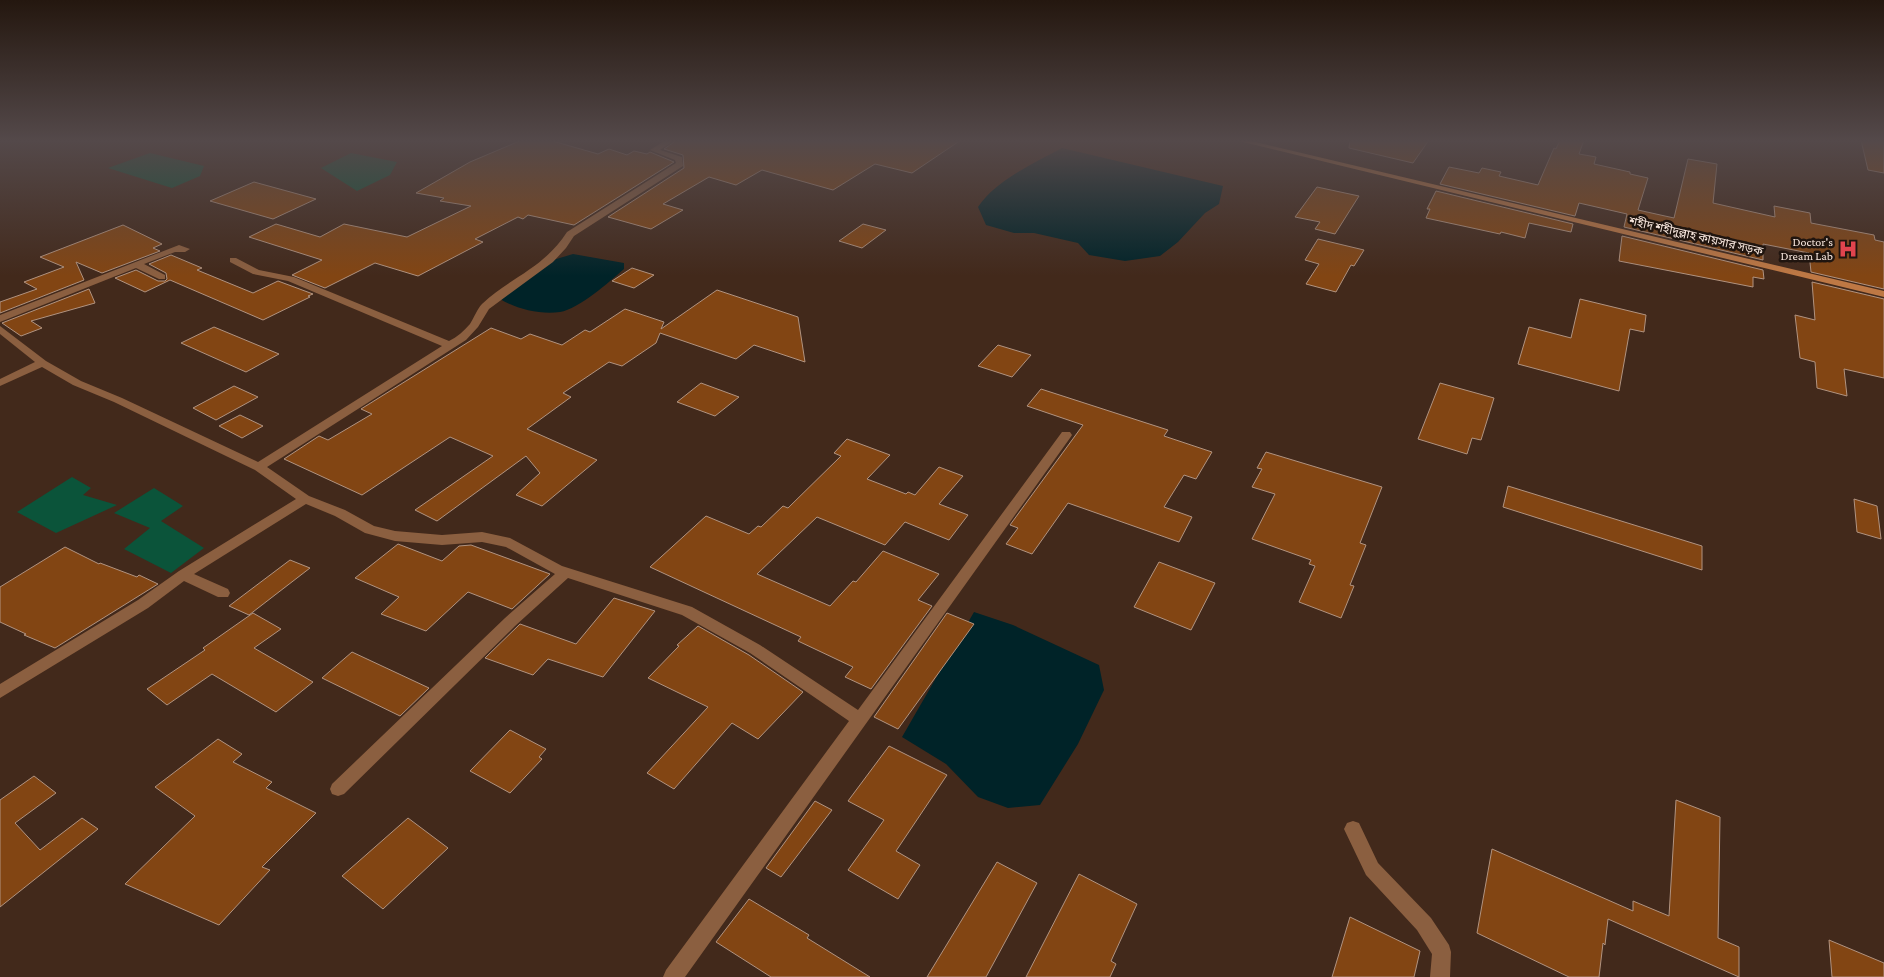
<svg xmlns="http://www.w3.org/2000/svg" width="1884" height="977" viewBox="0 0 1884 977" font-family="'Crimson Pro','Noto Sans Bengali',serif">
<rect width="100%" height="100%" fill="#42291b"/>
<!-- green -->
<path fill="#0b543a" d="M150,153L204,166L200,176L172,188L108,168Z
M351,153L397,162L390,175L357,191L321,168Z
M72,477L91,488L83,495L117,505L56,533L17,512Z
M154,488L183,506L161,521L204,548L171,573L124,549L150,528L114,513Z"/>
<!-- water -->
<path fill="#002328" d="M1062,148L1223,186L1219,204L1205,213L1178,242L1160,256L1125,261L1089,255L1078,243L1034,233H1014L986,225L978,207C997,179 1033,164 1062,148Z
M573,254L624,263V269C609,282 579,309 560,312C541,315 516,309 500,299L553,260Z
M974,612L1013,625L1099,665L1104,690L1078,744L1040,805L1008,808L978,797L946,764L902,737Z"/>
<!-- building -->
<path fill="#824513" stroke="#b19380" d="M522,140H549L598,154L609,149L627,155L634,151L647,154L650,152L674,162L574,225L528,215L523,219L518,217L475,239L483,242L418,276L375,263L325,288L292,275L322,260L249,237L276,224L320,237L344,224L407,237L471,206L440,201L444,198L416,193L470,162Z
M677,140H961L912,173L875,164L833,190L762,170L736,185L709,177L663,204L683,210L651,229L608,217L684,168L683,155L664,149Z
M1350,140H1429L1413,163L1349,148Z
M1560,140H1584L1579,154L1596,157L1594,164L1630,172V174L1648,178L1638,210L1674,218L1688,159L1717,164L1713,203L1775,217L1774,206L1810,213L1811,223L1874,235L1875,240L1884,242V289L1811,272L1809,253L1763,244V260L1624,227L1627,214L1579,203L1575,216L1440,184L1449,167L1479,173L1482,168L1501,172L1499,176L1538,185L1554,148L1556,149Z
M1861,140H1884V173L1868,170Z
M254,182L316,199L273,219L210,201Z
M1317,187L1359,196L1335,234L1315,229L1320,222L1295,217Z
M1436,191L1573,224L1571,232L1529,223L1525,238L1501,232L1500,234L1426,218L1430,209H1427Z
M863,224L886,230L862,248L839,241Z
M123,225L162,244L153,248L160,251L102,273L76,262L84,280L0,313V302L37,289L24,282L64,267L40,257Z
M1622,236L1763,270L1764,279L1753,277V287L1619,261Z
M1318,239L1364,250L1354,266L1351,265L1336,292L1306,284L1319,264L1305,260Z
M171,255L202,268L197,270L253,293L278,281L313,294L308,296L310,297L263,320L170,280L145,292L115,278L136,270L158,281H165L167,279L166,273L149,264Z
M632,268L654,275L634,288L612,281Z
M1812,282L1884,299V378L1844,369L1847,396L1817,388L1815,362L1800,358L1795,315L1815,320Z
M89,289L95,303L31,321L42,328L21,336L2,323Z
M717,290L798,317L805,362L754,345L736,359L660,333L656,343L622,366L609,362L563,393L571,397L527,429L597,460L542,506L516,495L540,473L526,456L437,521L415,510L493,456L450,437L362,495L284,459L319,436L328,440L372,414L361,409L491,328L521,339L530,334L562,345L585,330L590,332L625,309L664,322L661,329Z
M1580,299L1646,315L1644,332L1630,329L1619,391L1518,364L1529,327L1571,338Z
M214,327L279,354L246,372L181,343Z
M998,345L1031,355L1012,377L978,366Z
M701,383L739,397L715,416L677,402Z
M1440,383L1494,398L1481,440L1472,438L1467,454L1418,439Z
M234,386L258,397L216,420L193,408Z
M1041,389L1168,430L1164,436L1212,452L1196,479L1184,475L1164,507L1192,517L1179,542L1068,503L1032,554L1006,544L1018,528L1010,525L1083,425L1027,406Z
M240,415L263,426L242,438L219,426Z
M847,439L890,455L867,479L906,494L908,492L915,495L939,467L963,476L939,504L968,515L949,540L905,522L885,545L817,517L757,574L830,606L853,581L856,582L883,551L939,574L918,600L932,606L871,689L845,677L853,667L798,641L801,637L650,567L706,516L749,534L758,526L761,527L783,506L788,508L841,456L834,453Z
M1266,452L1382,487L1360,543L1366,545L1350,585L1354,586L1341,618L1299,602L1315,566L1309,564L1311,560L1252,539L1275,494L1252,487L1262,469L1257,468Z
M1508,486L1702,546V570L1503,507Z
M1854,499L1877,506L1881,539L1857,532Z
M398,544L442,561L459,546L471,545L550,574L512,609L468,592L426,631L381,614L399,597L355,578Z
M65,547L99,564L100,563L137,577L139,575L158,584L55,648L24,635L26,634L0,622V587Z
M290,560L310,568L249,615L229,606Z
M1159,562L1215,583L1191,630L1134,607Z
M614,598L655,611L603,677L548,659L533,675L485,658L520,624L576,644Z
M253,613L281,629L254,648L313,682L276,712L212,674L167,705L147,689L205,650L203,648Z
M947,613L974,624L898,729L874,717Z
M698,626L749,655L803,692L758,739L732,723L674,789L647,773L708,707L648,678L679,646L677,645Z
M352,652L429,688L400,716L322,678Z
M510,730L546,749L539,757L542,759L510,793L470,771Z
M218,739L242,754L233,762L272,782L266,788L316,813L262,867L270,870L219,925L125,884L195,816L155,787Z
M889,746L947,775L896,851L920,865L898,899L848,870L884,820L848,801Z
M34,776L56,793L15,823L40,850L82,818L98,829L0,907V800Z
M1676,800L1720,817L1718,938L1739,947V977L1608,919L1605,945L1603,943L1599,977H1569L1477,933L1492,849L1633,911V901L1669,916Z
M815,801L832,810L781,877L766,868Z
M408,818L448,848L383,909L342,876Z
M997,862L1037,883L986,977H927Z
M1079,874L1137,904L1111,961L1116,964L1110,977H1026Z
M749,899L809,935L807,938L870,977H771L716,942Z
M1350,917L1420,951L1414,977H1332Z
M1829,940L1884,963V977H1832Z"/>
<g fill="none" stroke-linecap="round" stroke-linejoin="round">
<!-- minor -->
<path fill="#8b5f40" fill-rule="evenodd" d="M666,140H675L660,150L682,157L683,166L574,236L566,248L553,262L489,309L478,327L466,340L267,467L309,496L345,510L374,526L395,531L442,535L482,532L510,538L562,566L692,607L760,645L858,710L1062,432H1070L1072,435L1070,438L685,977H663L666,970L849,721L750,653L682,615L568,578L515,626L344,794L338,796L332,794L330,789L332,784L505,618L555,574L506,547L482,542L442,545L395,541L365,533L335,516L306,504L194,574L228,589L230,593L228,597H218L184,581L148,608L0,698V684L138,600L179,571L296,499L255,470L114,402L73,385L42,367L0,386V379L35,362L0,334V326L46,361L81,381L122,398L258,462L442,346L288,281L253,274L230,262V258H236L259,270L294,277L449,341C457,337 464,331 470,324C474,318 477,309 482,304C512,276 543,269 567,232L676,163L675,160L650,150Z
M179,245L190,249L185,252H175L144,264L165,275V279H159L136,268L0,322V315Z
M1353,821L1359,823L1378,863L1431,918L1449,945L1451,952L1450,977H1430L1432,954L1417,930L1366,875L1344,829L1347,823Z"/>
<!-- secondary -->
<path fill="#be7844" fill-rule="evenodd" d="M1235,140H1247L1884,291V297Z"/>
</g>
<!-- sky -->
<linearGradient id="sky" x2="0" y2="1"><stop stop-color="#24170f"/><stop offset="0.51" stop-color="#54494a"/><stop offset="1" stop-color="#54494a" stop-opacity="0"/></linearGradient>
<rect width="1884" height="276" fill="url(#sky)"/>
<!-- icons -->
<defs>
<g id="hospital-bare" transform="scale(1.5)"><path d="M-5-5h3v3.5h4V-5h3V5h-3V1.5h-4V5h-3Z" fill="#e0444e" stroke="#20150f" stroke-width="2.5" paint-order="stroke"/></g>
</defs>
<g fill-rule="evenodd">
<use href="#hospital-bare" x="1848" y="249"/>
</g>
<g text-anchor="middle" stroke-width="5" stroke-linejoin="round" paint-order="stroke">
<!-- far-street labels -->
<g font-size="12" fill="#f8e7de" stroke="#20150f">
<text transform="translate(1696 236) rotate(13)" y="4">শহীদ শহীদুল্লাহ কায়সার সড়ক</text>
</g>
<!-- far-poi labels -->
<g font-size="12" fill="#f8e7de" stroke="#20150f" text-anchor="end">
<text x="1833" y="246">Doctor's<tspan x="1833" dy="14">Dream Lab</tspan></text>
</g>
</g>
</svg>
